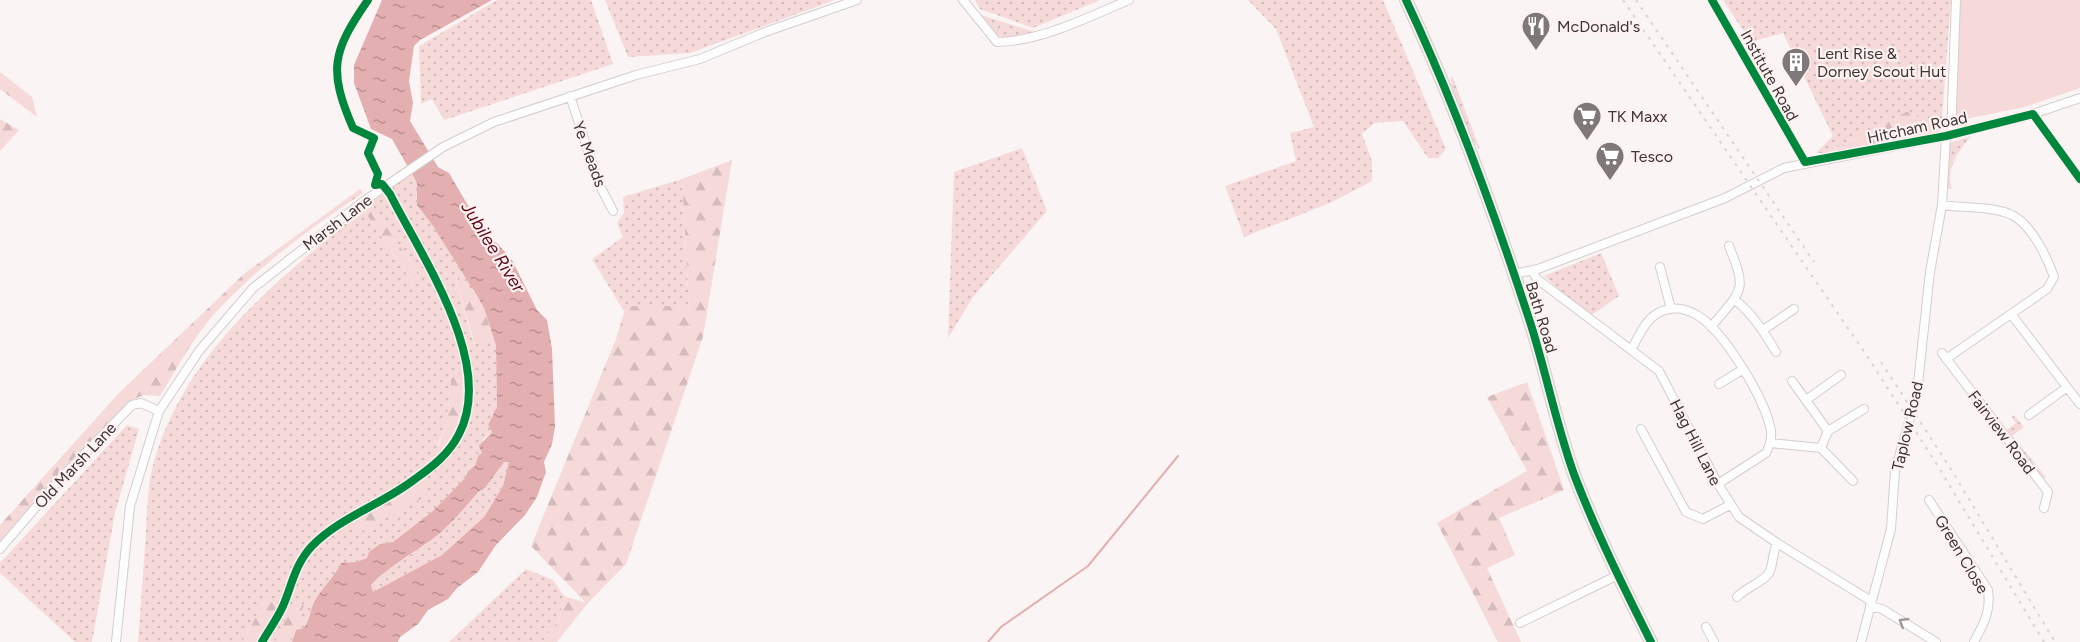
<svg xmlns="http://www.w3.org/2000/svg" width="2080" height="642" viewBox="0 0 2080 642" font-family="Figtree,sans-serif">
<defs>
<pattern id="grass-dots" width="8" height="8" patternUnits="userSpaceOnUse" patternTransform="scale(1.5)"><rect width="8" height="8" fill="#f6dada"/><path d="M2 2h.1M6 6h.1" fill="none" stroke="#d4bcbc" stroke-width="1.8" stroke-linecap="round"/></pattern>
<pattern id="forest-firs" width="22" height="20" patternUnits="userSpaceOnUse" patternTransform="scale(1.5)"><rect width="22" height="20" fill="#f6dada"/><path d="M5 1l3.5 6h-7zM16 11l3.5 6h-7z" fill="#d4bcbc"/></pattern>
<pattern id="water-ripples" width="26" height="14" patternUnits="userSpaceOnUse" patternTransform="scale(1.5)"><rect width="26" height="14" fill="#e4afb0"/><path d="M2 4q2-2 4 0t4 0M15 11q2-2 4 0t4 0" fill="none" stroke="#ba8f90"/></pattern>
</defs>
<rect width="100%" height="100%" fill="#faf4f4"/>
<!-- grass -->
<path fill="url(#grass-dots)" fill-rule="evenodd" d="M497,0H591L613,64L444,120L432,99L421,104L419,46Z
M605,0H835L690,53L628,57Z
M975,0H1100L1033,28L980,9Z
M1248,0H1383L1446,149L1438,158H1428L1403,121L1374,123L1362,134L1372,161V181L1332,202L1244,237L1225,186L1296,161L1290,133L1314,127L1276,29Z
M1723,0H1951L1941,132L1908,111L1827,153H1816L1833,136L1783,33L1751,42Z
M978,14L1035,32C1002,41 998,41 978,14Z
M1452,75L1480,150C1468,135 1447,94 1452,75Z
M1971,136C1959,151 1945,168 1952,189L1946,188L1950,143Z
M1022,148L1047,211L973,297L948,338L954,172Z
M411,174L417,183V205L433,226L464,275L456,283L474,344L493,338L496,346L497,407L488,425L492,432L483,439L482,453L478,456L475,466L468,471L465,478L433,511L393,542L380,544L367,558L356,562L341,563C335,576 324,586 317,597C310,607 311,618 304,628L296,630L292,642H258L279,607L266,599L242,642H138C141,606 143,569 146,533C147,510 148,483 154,461C188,348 278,281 363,209L413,283L417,278V271L370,203ZM452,371L463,377C462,403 461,426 446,447L437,445L446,427Z
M682,179L689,307L627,306L625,313L592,259L623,237L617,223L624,213L623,197Z
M1601,253L1619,296L1590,316L1544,276Z
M2014,415L2024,427L2012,436L2046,477L2041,479L2004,432L2016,423L2012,417Z
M127,425L139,429L115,513L92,642H75L0,573V563Z
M504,462H510L503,486L484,517L442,555L373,592L371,585C386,568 415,552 434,538C451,525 465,507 479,490L485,488Z
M526,569L553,580L564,596L559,620L542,642H449Z"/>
<!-- forest -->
<path fill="url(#forest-firs)" d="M0,72L32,97L37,117L0,89Z
M1908,111L1941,132L1827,153Z
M0,119L19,130L0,151Z
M732,160L703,337L626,564L587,604L557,642H542L559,620L564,596L586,603L531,546L616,339L626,306H689L682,179Z
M360,189L363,193C311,227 258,267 216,312C193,337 177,368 160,396L144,395L129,401L0,548V525L119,393L245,273Z
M370,203L417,271V278L413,283L363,209Z
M464,275L484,308L493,338L475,344L456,283Z
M452,371L463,377C462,403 461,425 446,447L438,445L446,427Z
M1527,382L1564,490L1499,518L1515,555L1487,568L1521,642H1498L1437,523L1527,471L1487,397Z
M424,481L429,495L360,532L353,522Z
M266,599L279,607L258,642H242Z
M296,601L304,605L290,642H273Z"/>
<!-- garden -->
<path fill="#f6dada" d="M1961,0H2080V88L2025,107L1956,121L1954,85Z"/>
<!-- water -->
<path fill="url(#water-ripples)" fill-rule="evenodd" d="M382,0H492L420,40L414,46L409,81L413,103L410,121L438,167L449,173L487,238L497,243L512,260L537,310L547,320L552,349L555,427L552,444L544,462L546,472L537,497L525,515L496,545L478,572L457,588L448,599L428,610L418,624L400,637L398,642H292L296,630L304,628C311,618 310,607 317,597C324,586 335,576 341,563L356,562L367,558L369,552L380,544L393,542L433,511L465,478L468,471L475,466L478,456L482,453L479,446L492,432L488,425L497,407L496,346L484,308L473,289L469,287L470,285L433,226L417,205V183L392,139L371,129L354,83V65ZM504,462H509L503,486L484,517L442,555L373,592L371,585C385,569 416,551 434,538C451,525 465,507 479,491L485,488Z"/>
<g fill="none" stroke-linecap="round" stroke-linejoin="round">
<!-- stream -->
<path stroke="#e4afb0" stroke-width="2" d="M988,642L1001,627L1088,566L1178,456"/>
<!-- minor casing -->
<g stroke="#d4cece" stroke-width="10">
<path id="minor" d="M963,0L997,42C1042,41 1088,17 1129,0
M1712,0L1805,162
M570,96L599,184L613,211
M2033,114L2080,179
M1951,135L1956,0
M1942,205C1963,208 1992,206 2012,215C2032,225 2047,257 2054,277L2047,289L2011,314L2080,404
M1660,267L1671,309
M1532,271L1537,279L1659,371L1718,484L1739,517L1777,543L1871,601
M1514,274L1538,269L1725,198L1784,168L1951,135L2033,114L2080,98
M1734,299C1752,313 1764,332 1776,352
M1711,327C1742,289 1748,293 1729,246
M1763,330L1794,309
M1631,350C1638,338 1645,320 1658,313C1671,306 1685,308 1697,315C1724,331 1766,400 1771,431C1772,439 1770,445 1766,453L1718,484
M1942,353L2048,492L2044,508
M1946,359L2011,314
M1792,381L1828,431
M1719,384L1742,370
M1806,400L1841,375
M2029,415L2066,388
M1641,429L1686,512L1703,519L1730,505
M1771,443L1821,448L1853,481
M1821,448L1828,431L1864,409
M1929,500L1988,590C1991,612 1984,623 1974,642
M0,549L60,479L132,405L141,403L159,411
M1737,597C1746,587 1765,582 1770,571C1773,563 1773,552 1777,543
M1870,606L1882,609L1936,642
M1520,623L1618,575
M1706,627L1714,642
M116,642L130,506L159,411L199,351L253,288L364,201L443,147L494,122L636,75L700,59L765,32L857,0
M1861,642L1891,529L1895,471L1917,393L1930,272L1942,205L1946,136"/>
</g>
<!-- primary casing -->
<g stroke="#d3cfcf" stroke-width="14">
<path id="primary" d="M1406,0C1456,106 1495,214 1531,325C1547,376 1557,428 1575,477C1597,534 1624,588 1651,642"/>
</g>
<!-- minor -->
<use href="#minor" stroke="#fefdfd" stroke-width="8"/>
<!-- primary -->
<use href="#primary" stroke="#f3ebec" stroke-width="12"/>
<!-- rail -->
<path stroke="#d7d5d5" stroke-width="2" stroke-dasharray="3 6" stroke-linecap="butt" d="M1623,0L1867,356L1936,463L2044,642
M1636,0L1814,262
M1881,362L1949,466L2055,642"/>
<!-- cycleway casing -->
<g stroke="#fdf1f1" stroke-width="11">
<path id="cycleway" d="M1406,0C1456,106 1495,214 1531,325C1547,376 1557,428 1575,477C1597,534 1624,588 1651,642
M1712,0L1805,162L1946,136L2033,114L2080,179
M262,642C269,630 277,619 283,606C292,585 295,564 312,546C340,517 383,504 415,479C432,467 449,454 459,434C496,363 421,256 390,194L382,184L375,185L378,174L368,153L374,138L353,128C328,70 332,52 368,0"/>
</g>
<!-- cycleway -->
<use href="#cycleway" stroke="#00873e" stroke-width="8"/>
</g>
<!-- one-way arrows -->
<defs><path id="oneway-chevron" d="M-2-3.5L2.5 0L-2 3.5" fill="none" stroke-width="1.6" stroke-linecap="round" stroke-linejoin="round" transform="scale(1.5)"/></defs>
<use stroke="#9e9999" href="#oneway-chevron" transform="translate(1903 622) rotate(-148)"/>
<!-- icons -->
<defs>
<g id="restaurant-pin" transform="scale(1.5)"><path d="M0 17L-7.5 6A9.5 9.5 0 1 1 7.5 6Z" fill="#7f7878" stroke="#fdf1f1"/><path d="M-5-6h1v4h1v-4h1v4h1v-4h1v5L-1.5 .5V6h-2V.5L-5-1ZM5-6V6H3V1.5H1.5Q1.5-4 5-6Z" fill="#fff"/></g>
<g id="building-pin" transform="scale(1.5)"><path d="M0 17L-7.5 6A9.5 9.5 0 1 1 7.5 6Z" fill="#7f7878" stroke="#fdf1f1"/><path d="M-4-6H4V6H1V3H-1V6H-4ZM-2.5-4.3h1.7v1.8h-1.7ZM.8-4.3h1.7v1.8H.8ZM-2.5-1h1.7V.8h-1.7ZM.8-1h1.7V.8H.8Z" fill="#fff"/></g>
<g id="supermarket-pin" transform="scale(1.5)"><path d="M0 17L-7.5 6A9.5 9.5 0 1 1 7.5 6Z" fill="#7f7878" stroke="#fdf1f1"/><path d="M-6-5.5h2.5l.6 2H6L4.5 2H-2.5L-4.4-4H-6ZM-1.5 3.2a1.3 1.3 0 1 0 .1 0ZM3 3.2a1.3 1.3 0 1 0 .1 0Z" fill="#fff"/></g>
</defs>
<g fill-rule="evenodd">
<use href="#restaurant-pin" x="1536" y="26"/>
<use href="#building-pin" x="1796" y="62"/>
<use href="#supermarket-pin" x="1587" y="116"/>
<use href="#supermarket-pin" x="1610" y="156"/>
</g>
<g text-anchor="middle" stroke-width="4.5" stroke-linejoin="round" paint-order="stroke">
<!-- poi labels -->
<g font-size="16" fill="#3d3535" stroke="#fdf1f1" text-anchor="start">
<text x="1557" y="32">McDonald's</text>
<text x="1817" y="59">Lent Rise &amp;<tspan x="1817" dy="18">Dorney Scout Hut</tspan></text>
<text x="1608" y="122">TK Maxx</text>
<text x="1631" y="162">Tesco</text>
</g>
<!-- street labels -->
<g font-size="16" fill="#3d3535" stroke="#fdf1f1">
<text transform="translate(1770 75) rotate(61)" y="6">Institute Road</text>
<text transform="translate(1917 127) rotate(-12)" y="6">Hitcham Road</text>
<text transform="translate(590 154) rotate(70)" y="6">Ye Meads</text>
<text transform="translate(337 222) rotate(-37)" y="6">Marsh Lane</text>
<text transform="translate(1542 317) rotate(73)" y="6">Bath Road</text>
<text transform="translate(1907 426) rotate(-77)" y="6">Taplow Road</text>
<text transform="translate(2002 432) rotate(53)" y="6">Fairview Road</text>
<text transform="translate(1696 442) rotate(63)" y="6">Hag Hill Lane</text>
<text transform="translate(75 465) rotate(-47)" y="6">Old Marsh Lane</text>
<text transform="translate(1962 554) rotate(59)" y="6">Green Close</text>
</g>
<!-- water labels -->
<g font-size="18" font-style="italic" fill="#60081a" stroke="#fdf1f1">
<text transform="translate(493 247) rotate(58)" y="6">Jubilee River</text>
</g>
</g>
</svg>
